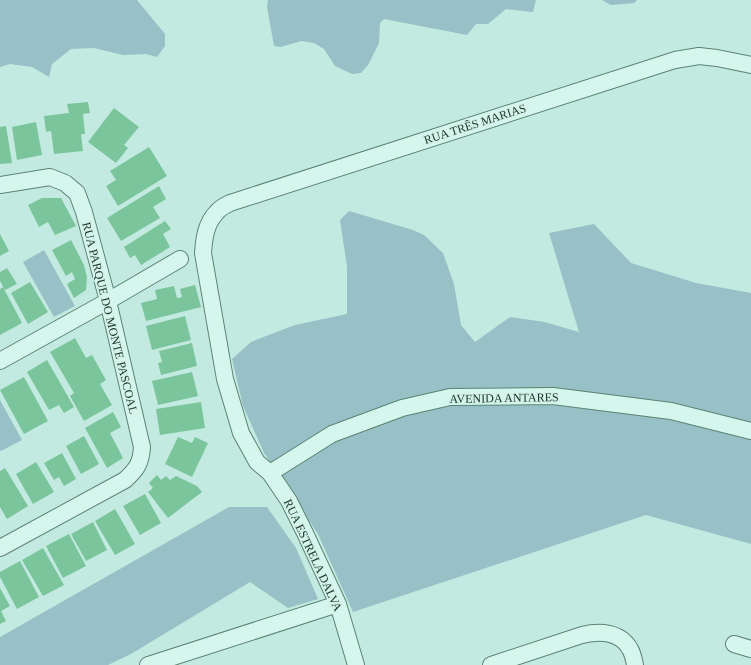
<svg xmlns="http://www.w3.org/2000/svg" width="751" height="665" viewBox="0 0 751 665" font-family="'Times New Roman',serif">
<rect width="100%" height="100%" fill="#c3eae0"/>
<!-- green -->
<path fill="#98c0c7" d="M0,0H137L165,34V46L157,57L146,54L123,55L94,48L71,49L52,64L49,77L32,67L10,64L0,67Z
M268,0H536L533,12L506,9L488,24H476L467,35L384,19L380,23L379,43L368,65L361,73L352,74L335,66L324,49L314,43L301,41L281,47L274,46L267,7Z
M602,0H637L634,3L611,5Z
M349,211L413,230L424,235L443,253L454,284L461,325L475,342L510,317L545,322L579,332L549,233L594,224L631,263L696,283L751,293V544L646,515L353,612L318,534L264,453L243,406L232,359L251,342L266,336L295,325L347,314V267L340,220Z
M44,250L75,306L54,317L23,262Z
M0,400L22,440L1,451L0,450Z
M229,507H267L296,548L318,599L288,608L250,582L131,654L108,665H0V637Z"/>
<!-- building -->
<path fill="#7bc59d" d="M88,102L90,113L83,114L85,134H81L83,151L54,154L51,131L46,132L44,116L69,113L67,104Z
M114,108L139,127L124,145L128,148L116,163L88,142Z
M36,122L42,155L17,160L12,127Z
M6,126L12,163L0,164V127Z
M149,147L167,176L118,206L106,186L116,180L110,171Z
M159,186L166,199L153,207L160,218L121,241L107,218Z
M42,198H61L76,226L55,235L48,222L39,227L28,205Z
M165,221L171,229L163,234L170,247L141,265L135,255L130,258L124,247Z
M0,234L9,251L0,256Z
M71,240L84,265L87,277L86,290L74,298L67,284L75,279L72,272L66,276L52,250Z
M7,268L17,284L5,290L0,281V272Z
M30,282L48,312L28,324L11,293Z
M195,285L201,307L146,321L141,303L157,299L155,290L174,286L177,298L182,297L180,289Z
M3,287L22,323L0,335V289Z
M185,316L191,340L152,350L146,326Z
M75,338L86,358L92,355L106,380L100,384L112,405L84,421L70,396L74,393L50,352Z
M192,343L197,366L161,375L158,363L162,362L159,351Z
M47,360L74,407L64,413L59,405L49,410L27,372Z
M192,372L198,396L158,405L152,381Z
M24,377L48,421L24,434L0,390Z
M201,402L205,428L160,435L156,409Z
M113,412L121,427L110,433L123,458L107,468L85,428Z
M84,436L99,464L81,474L66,446Z
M178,437L192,443L195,437L208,443L192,477L165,464Z
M62,453L76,479L64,486L59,477L54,480L44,463Z
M36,462L54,492L33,504L16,474Z
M5,468L28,506L7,519L0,507V471Z
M157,475L161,480L166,476L170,480L176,476L197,486L202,492L168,518L148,492L153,488L149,483Z
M145,494L161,523L140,535L123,506Z
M115,509L135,544L115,555L95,521Z
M93,522L107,550L86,561L71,534Z
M69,534L86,566L63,578L46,546Z
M43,548L64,585L43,596L22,560Z
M20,561L39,597L17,609L0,577V572Z
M0,588L10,606L1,611L6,621L0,624Z"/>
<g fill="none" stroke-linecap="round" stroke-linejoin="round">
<!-- minor casing -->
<g stroke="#5b8372" stroke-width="18">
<path id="minor" d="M0,185L50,177L65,183L77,193L84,212L108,301L142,447C141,463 137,469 125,480L0,548
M0,361L108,301L180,259
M270,473L332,434L402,408L450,397L553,396L671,411L751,431
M734,644L751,649
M148,665L338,604
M356,665L338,604L305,533L289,501L270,473L257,462L241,433L225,379L203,253C204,238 206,223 217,212C220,208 226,205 230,203L675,60L699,56L717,58L751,65
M491,665L582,635C599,631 620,631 630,649C633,654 634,660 635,665"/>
</g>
<!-- minor -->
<use href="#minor" stroke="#d5f6ed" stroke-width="16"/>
</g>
<g text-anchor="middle" stroke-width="3" stroke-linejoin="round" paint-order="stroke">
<!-- street labels -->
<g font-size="12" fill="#1e3429" stroke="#d2f2ea">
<text transform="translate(475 124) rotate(-18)" y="4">RUA TRÊS MARIAS</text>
<text transform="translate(110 318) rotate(76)" y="4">RUA PARQUE DO MONTE PASCOAL</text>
<text transform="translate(504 398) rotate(-1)" y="4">AVENIDA ANTARES</text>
<text transform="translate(313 555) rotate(65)" y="4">RUA ESTRELA DALVA</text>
</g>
</g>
</svg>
